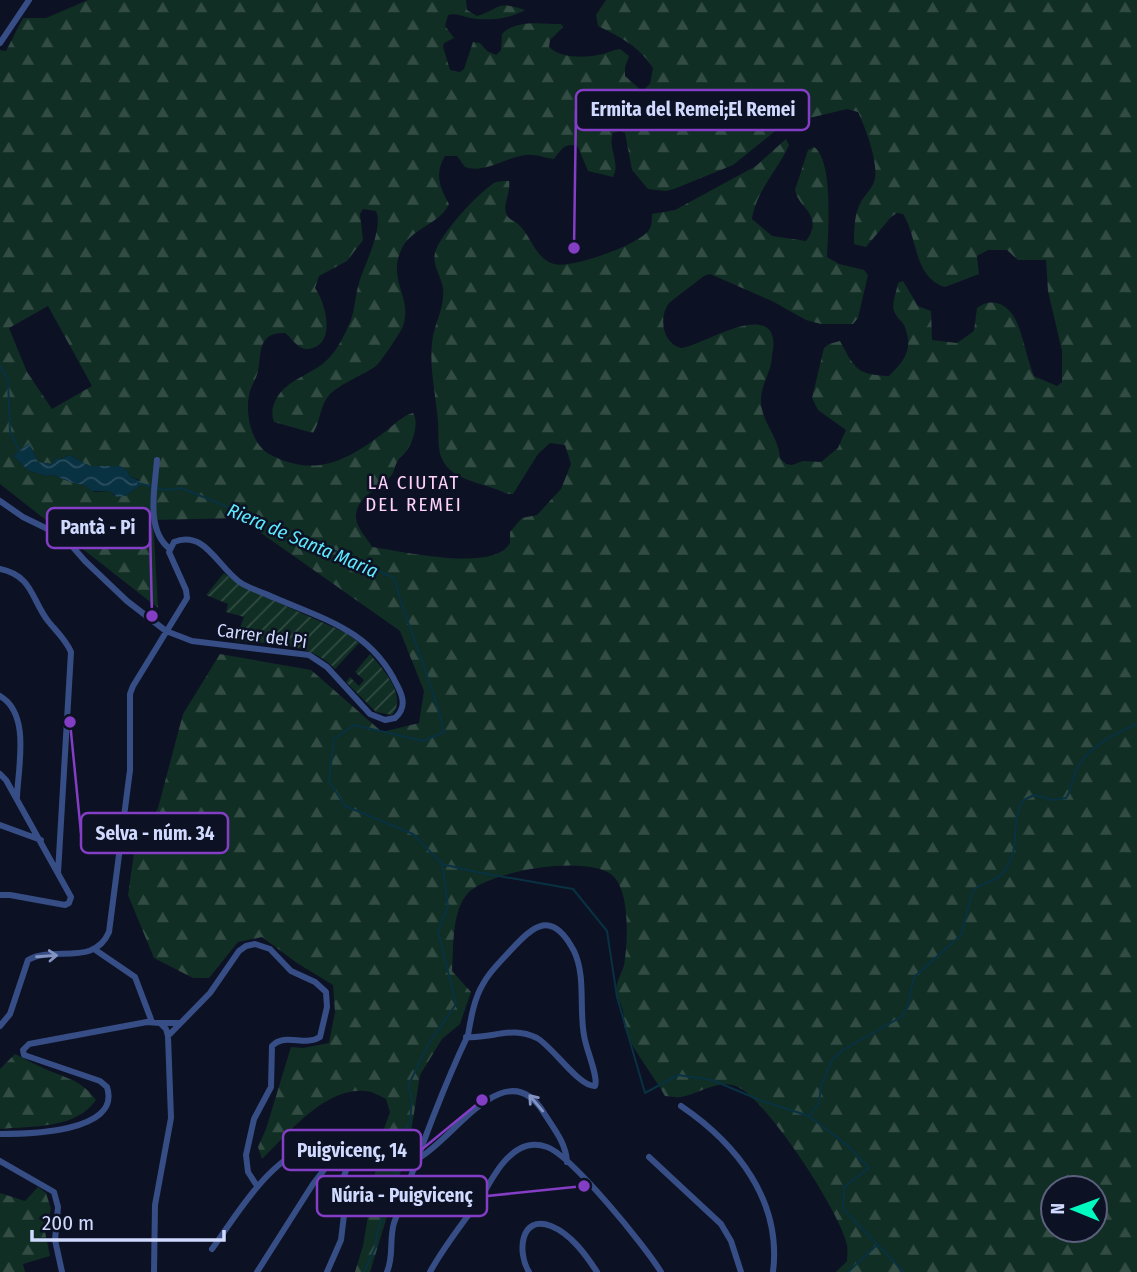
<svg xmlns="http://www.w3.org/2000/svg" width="1137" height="1272" viewBox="0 0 1137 1272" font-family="'Fira Sans Condensed',sans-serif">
<defs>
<pattern id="forest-firs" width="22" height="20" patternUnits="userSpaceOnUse" patternTransform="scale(1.75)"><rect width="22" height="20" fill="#102e23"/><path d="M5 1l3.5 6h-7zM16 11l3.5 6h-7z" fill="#324c44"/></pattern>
<pattern id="garden-furrows" width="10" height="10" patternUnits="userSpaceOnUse" patternTransform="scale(1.75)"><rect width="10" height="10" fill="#102e23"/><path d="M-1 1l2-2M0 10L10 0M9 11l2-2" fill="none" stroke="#324c44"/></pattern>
<pattern id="water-waves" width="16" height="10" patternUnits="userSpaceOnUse" patternTransform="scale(1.75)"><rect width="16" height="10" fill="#083142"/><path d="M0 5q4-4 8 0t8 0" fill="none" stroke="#2b4e5e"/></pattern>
</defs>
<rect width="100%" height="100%" fill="#0d1124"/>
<!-- forest -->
<path fill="url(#forest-firs)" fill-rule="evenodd" d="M88,0H466L467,10L477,16C501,9 495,0 525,10C510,19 486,21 470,18C461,16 456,13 448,15L445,26L454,38L444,43L443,47L450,70L460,72L464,69L473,42L480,43L487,51L496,55L501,50L502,34C516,19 542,24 561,24L563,27L550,40L549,47C561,59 587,58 603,54C610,52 613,50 620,49L629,56L625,67V76L642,91L650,84L653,68C639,46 620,37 598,26L596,15L606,0H1137V1272H836L847,1261C847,1256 848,1250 847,1245C841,1213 767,1100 738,1087C719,1078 699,1094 681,1097C676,1098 670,1096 665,1096C654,1076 634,1052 626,1032C623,1025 624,1018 623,1011C621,1004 617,997 616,990C616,982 622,973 624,965C628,943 630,894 614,877C592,853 488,871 468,893C451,912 454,947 452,971L471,992L460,1024L442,1039L420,1075L409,1145L370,1272H355L363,1246L381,1137L390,1112L386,1099C380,1096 372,1091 365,1091C325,1087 288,1134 262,1159L258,1147L266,1129L291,1047L303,1048L329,1043L335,1012L333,985L297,963L262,937L238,942L209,978H193L154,958L128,895L135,846L158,808L183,714L220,654L311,670L382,732L419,723L424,691L400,631L240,518L153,520L158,608L0,484V50L6,51L23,18H46ZM847,109L858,112C865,127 880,165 874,182C872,188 866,194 862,200C854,213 854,229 854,244L866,247L891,217L897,213L903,214C918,237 913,277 945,287L979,274L977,256L988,250H1007L1018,260H1046L1048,291L1062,351V382L1057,386L1034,376C1027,360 1022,329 1014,317C1005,302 990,298 977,308L974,331L957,343L932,340L931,311L918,306L903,281L898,283C897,291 891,304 894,311C896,317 901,320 904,325C914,349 905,360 889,376C857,375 855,369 840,341L829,344L824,348L812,398L818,410L846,430L838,448L821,462L803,461L792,465L786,464L780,458C779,437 762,423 761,402C760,385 772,372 772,355C773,350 774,344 773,339C767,302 699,347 681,348C662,343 658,316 670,302L704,276L710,274L772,301L806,320L821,324H853L858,318L868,275L864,270L839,264L827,257C828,234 834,161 814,147L808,150L795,190C798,208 825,215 806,241L772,236L752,219C756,191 778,170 789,145L786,139L756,166L675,210L652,214C652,220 652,225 649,230C639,245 571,269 554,264C535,259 531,235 518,224C514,220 508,220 506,213C503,204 511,192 509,181C504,181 498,181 494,183C477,194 440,234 435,253C432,266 442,277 443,289C445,305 436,321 433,336C428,365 436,394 438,422C439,433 437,449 442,459C452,482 488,483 507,494H513L538,454L550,443L565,445L571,464L561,489L537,515L522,518L510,532V543C494,573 401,551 372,547C367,538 357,528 356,518C355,497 379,489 390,477C395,472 394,467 397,462C401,455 399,460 404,454C412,445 420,423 413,413C402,416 395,424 386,431C348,460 316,479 269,454C252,445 245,414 249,396C250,387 256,380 258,371C262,353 257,332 285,333C291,337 295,345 302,348C305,350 309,349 313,348C336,340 325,302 315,288L319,276L347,261L363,240L360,214L363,209L376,211C384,229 364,265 359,283C355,296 355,308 351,320C346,332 338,349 329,358C314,374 290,378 278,396C272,405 271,413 274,422L313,433C321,421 319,406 330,394C343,382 362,376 376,366C380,363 401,332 403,326C413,296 386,280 402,248C412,228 440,224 449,204C440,188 434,174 445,156H457L465,167C484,174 506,157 526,155C536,154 544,158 554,159C561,150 566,141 578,147L588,171L613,177C621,162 607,148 613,133L620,131L625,133L632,170L648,189L666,191L674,189L733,165L784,124ZM48,306L92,386L52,409L27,372L9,328ZM29,444L38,462L52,464L56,458L61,459L69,455L90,466L126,469L130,477L140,480V486L125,496H115L109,491L94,492L84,485L73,483L53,475L47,476L29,471L13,456ZM1053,1188H1095V1230H1053Z
M15,1054C27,1060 38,1066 50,1071C70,1079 83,1082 96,1100C76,1129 33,1126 0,1129V1069Z
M38,1187L46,1193L51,1209L45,1232L50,1256L23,1264L25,1272H0V1193L25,1201Z"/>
<!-- garden -->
<path fill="url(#garden-furrows)" d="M224,573L241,586L346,633L359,643L335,669C310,642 269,644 235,641L244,617L226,612L228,604L206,595Z
M370,654C383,669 408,696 392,715L376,712L346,682L350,677L359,686L364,680L355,672Z"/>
<!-- water -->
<path fill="url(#water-waves)" d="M29,443L38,462L52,464L56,458L61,459L69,455L90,466H120L127,470L130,477L140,481V486L125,496L117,497L109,491H92L84,485L73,483L53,475L47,476L29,471L13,456Z"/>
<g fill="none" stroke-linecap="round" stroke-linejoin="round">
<!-- stream -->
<path stroke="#083142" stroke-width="2" d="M0,366L8,380L10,431L19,450
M138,483L165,490L181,488L322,545L394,578C408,630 432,679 444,732L423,741L354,725L334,739L329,781L345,806L413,834L442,864L476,872L573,889L607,931L617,997L645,1093L678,1075L712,1080L762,1101L809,1116L847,1145L869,1168L844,1187L843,1209L904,1272
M809,1116L819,1103L821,1086L832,1060L843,1050L903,1016L908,1004L914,977L961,935L973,890C981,883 995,882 1002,874C1023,849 1009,828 1022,801L1034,795L1054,800L1066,798C1073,788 1072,776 1078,766C1091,745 1115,734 1137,724
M364,1272L375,1248L377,1232L397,1179L395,1157L400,1139L410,1122L412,1098L408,1086L429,1043L456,1004L438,931L448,907L442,864
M848,1272L877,1245"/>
<!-- street -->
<path stroke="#364e85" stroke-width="6" d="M0,43L29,0
M157,460C155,487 145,530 170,549
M0,501L23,517L64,537L85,561L127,601L166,631L192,641L309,655L327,667L370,714L385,720L395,718C406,708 404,698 397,685C371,631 326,620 275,598C264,593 251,589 241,583C218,568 205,529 174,542L169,552L186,590L187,598L133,686L130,694V770L109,932C94,967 54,945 28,960L10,1014L0,1026
M0,569C33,576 31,599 48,621C56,631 66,640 71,652L58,873
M0,696C31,714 18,767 17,797
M0,774L6,780L71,897L69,903L65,905L10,895H0
M0,825L41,840
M94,949L135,977L152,1022
M168,1036L210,993L239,951L246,946L255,944L270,949L291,971L315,982L326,992L327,1007L320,1037C305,1047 285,1032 272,1046L271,1087L254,1119L246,1155L248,1172L257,1186
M681,1106C737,1144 782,1201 773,1272
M0,1134C26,1134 122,1133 107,1087L100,1081L24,1055L23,1050L29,1044L147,1022L160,1023
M649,1157L721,1224L731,1241L741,1272
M419,1158C455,1138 506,1051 544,1113C554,1129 566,1143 567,1162
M0,1161L54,1192L58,1207L55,1240L62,1272
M212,1249C243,1206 269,1158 322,1140C333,1136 343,1135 352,1143L353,1151L344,1176V1215L341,1240L327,1272
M154,1272L155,1205L171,1118L168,1036L166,1029L160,1023H180
M257,1272L313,1184L348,1139
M387,1272C394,1256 389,1240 394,1223C417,1160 439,1096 468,1035C471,1018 474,999 483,984C489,972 501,961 510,951C534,925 552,909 574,951C586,976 579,1008 584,1035C585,1047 599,1077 595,1086C579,1087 553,1047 537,1038C512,1025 492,1039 466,1037
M430,1272C443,1248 459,1228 475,1206C489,1187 499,1159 521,1148C529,1144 538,1144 547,1147C571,1155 646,1247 661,1272
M529,1272C517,1253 520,1214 551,1226C571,1234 586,1255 597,1272"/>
</g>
<!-- one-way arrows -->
<defs><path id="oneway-shaft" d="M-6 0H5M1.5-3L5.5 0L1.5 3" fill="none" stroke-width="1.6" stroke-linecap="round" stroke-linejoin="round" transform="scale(1.75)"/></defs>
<g stroke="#8394c2">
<use href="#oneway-shaft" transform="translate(47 956) rotate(-4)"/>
<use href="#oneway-shaft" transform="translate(536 1103) rotate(-130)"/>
</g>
<g text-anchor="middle" stroke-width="5" stroke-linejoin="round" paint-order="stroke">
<!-- street labels -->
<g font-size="18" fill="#d0daff" stroke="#0d1124">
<text transform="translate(262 636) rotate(8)" y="6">Carrer del Pi</text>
</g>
<!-- neighbourhood labels -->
<g font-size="19" letter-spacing="2" fill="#ffd2fe" stroke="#0d1124">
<text x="414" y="489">LA CIUTAT<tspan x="414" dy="22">DEL REMEI</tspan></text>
</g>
<!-- water labels -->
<g font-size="19" font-style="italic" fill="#5eebff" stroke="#0d1124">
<text transform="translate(303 540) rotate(23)" y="7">Riera de Santa Maria</text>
</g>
</g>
<!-- callouts -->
<path fill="none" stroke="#843dc5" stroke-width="2.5" d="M574 248L576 110M152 616L150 528M70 722L81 833M482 1100L421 1150M584 1186L487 1196"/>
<g fill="#843dc5" stroke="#0d1124" stroke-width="2.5">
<circle cx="574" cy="248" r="7"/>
<circle cx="152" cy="616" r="7"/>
<circle cx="70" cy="722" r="7"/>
<circle cx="482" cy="1100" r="7"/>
<circle cx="584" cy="1186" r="7"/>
</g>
<g fill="#0d1124" stroke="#843dc5" stroke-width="2.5">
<rect x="576" y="90" width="233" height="40" rx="7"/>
<rect x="47" y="508" width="103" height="40" rx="7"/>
<rect x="81" y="813" width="147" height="40" rx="7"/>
<rect x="283" y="1130" width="138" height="40" rx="7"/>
<rect x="317" y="1176" width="170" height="40" rx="7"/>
</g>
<g font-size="19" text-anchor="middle" font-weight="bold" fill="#d0daff">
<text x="693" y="116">Ermita del Remei;El Remei</text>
<text x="98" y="534">Pantà - Pi</text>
<text x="155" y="840">Selva - núm. 34</text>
<text x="352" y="1157">Puigvicenç, 14</text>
<text x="402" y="1202">Núria - Puigvicenç</text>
</g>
<!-- north arrow -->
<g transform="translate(1074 1209) rotate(271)"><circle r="33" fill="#0d1124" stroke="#5b617c" stroke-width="2"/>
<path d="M0-5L12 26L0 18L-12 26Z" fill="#00fbc0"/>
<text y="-10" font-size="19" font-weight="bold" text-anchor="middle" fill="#d0daff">N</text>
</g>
<!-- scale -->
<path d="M32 1230v10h192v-10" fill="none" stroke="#d0daff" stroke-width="3.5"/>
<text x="42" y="1230" font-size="21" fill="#d0daff" stroke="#0d1124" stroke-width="5" paint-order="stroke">200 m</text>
</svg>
